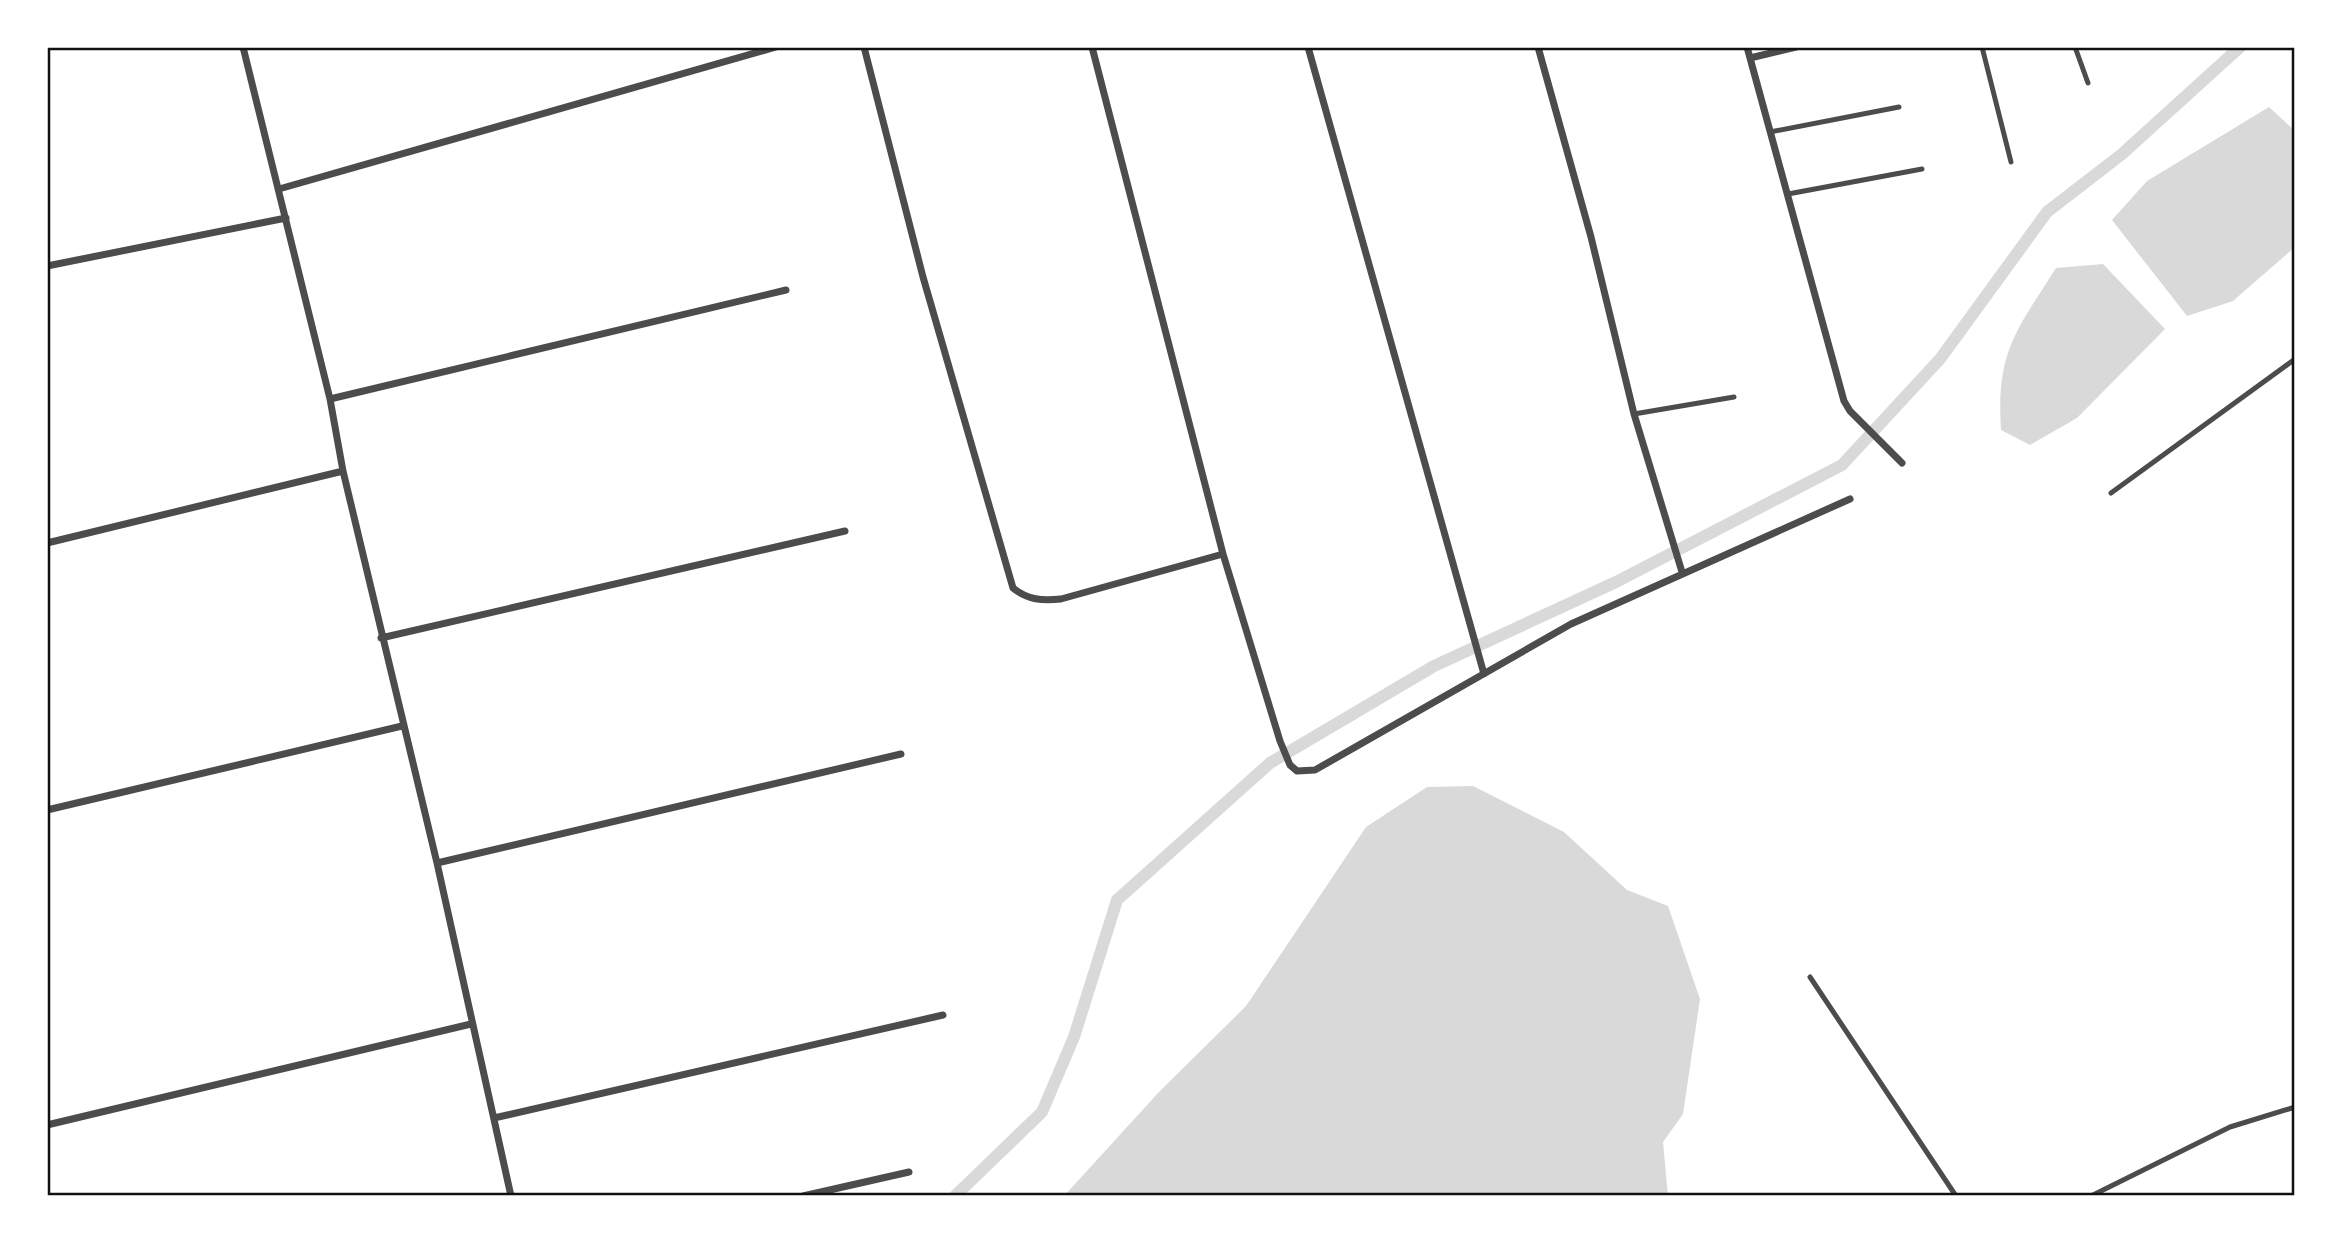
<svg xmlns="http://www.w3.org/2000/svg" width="2342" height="1243" viewBox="0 0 2342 1243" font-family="'Fira Sans',sans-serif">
<rect width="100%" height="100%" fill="#fff"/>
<!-- water -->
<path fill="#d9d9d9" d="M2269,107L2295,131V247L2233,301L2187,316L2112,220L2147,181Z
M2103,264L2165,329L2077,418L2030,445L2001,430C1996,352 2016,331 2056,268Z
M1473,786L1564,832L1627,890L1668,906L1700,999L1683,1114L1663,1142L1668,1196H1064L1159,1092L1246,1006L1366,827L1427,787Z"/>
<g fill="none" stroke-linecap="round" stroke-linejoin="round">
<!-- stream -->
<path stroke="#d9d9d9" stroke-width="12" d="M955,1196L1042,1112L1074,1037L1117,900L1270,763L1434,666L1616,582L1842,465L1940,359L2047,212L2122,154L2240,47"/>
<!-- service -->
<path stroke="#4c4c4c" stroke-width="5" d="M1982,47L2011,162
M2075,47L2088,83
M1770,132L1899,107
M1788,194L1922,169
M1634,414L1734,397
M2111,493L2295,359
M1810,977L1956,1196
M2091,1196L2230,1127L2295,1107"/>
<!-- minor -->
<path stroke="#4c4c4c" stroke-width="7" d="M243,47L330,399L343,471L437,863L511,1196
M864,47L923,277L1013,588C1028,600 1042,601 1061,599L1223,554
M1092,47L1223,554L1280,741L1290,765L1297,771L1315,770L1571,624L1850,499
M1308,47L1484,674
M1538,47L1591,237L1634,414L1682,572
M1747,47L1844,401L1850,411L1902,463
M1750,58L1796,47
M279,189L776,47
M47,266L286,218
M330,399L786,290
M47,543L343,471
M381,638L845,531
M47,810L402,726
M437,863L901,754
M494,1118L943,1015
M47,1125L471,1024
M803,1196L909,1172"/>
</g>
<!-- border -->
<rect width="2342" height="1243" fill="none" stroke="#ffffff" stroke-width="98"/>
<rect x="49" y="49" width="2244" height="1145" fill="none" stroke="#111" stroke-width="2.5"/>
</svg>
